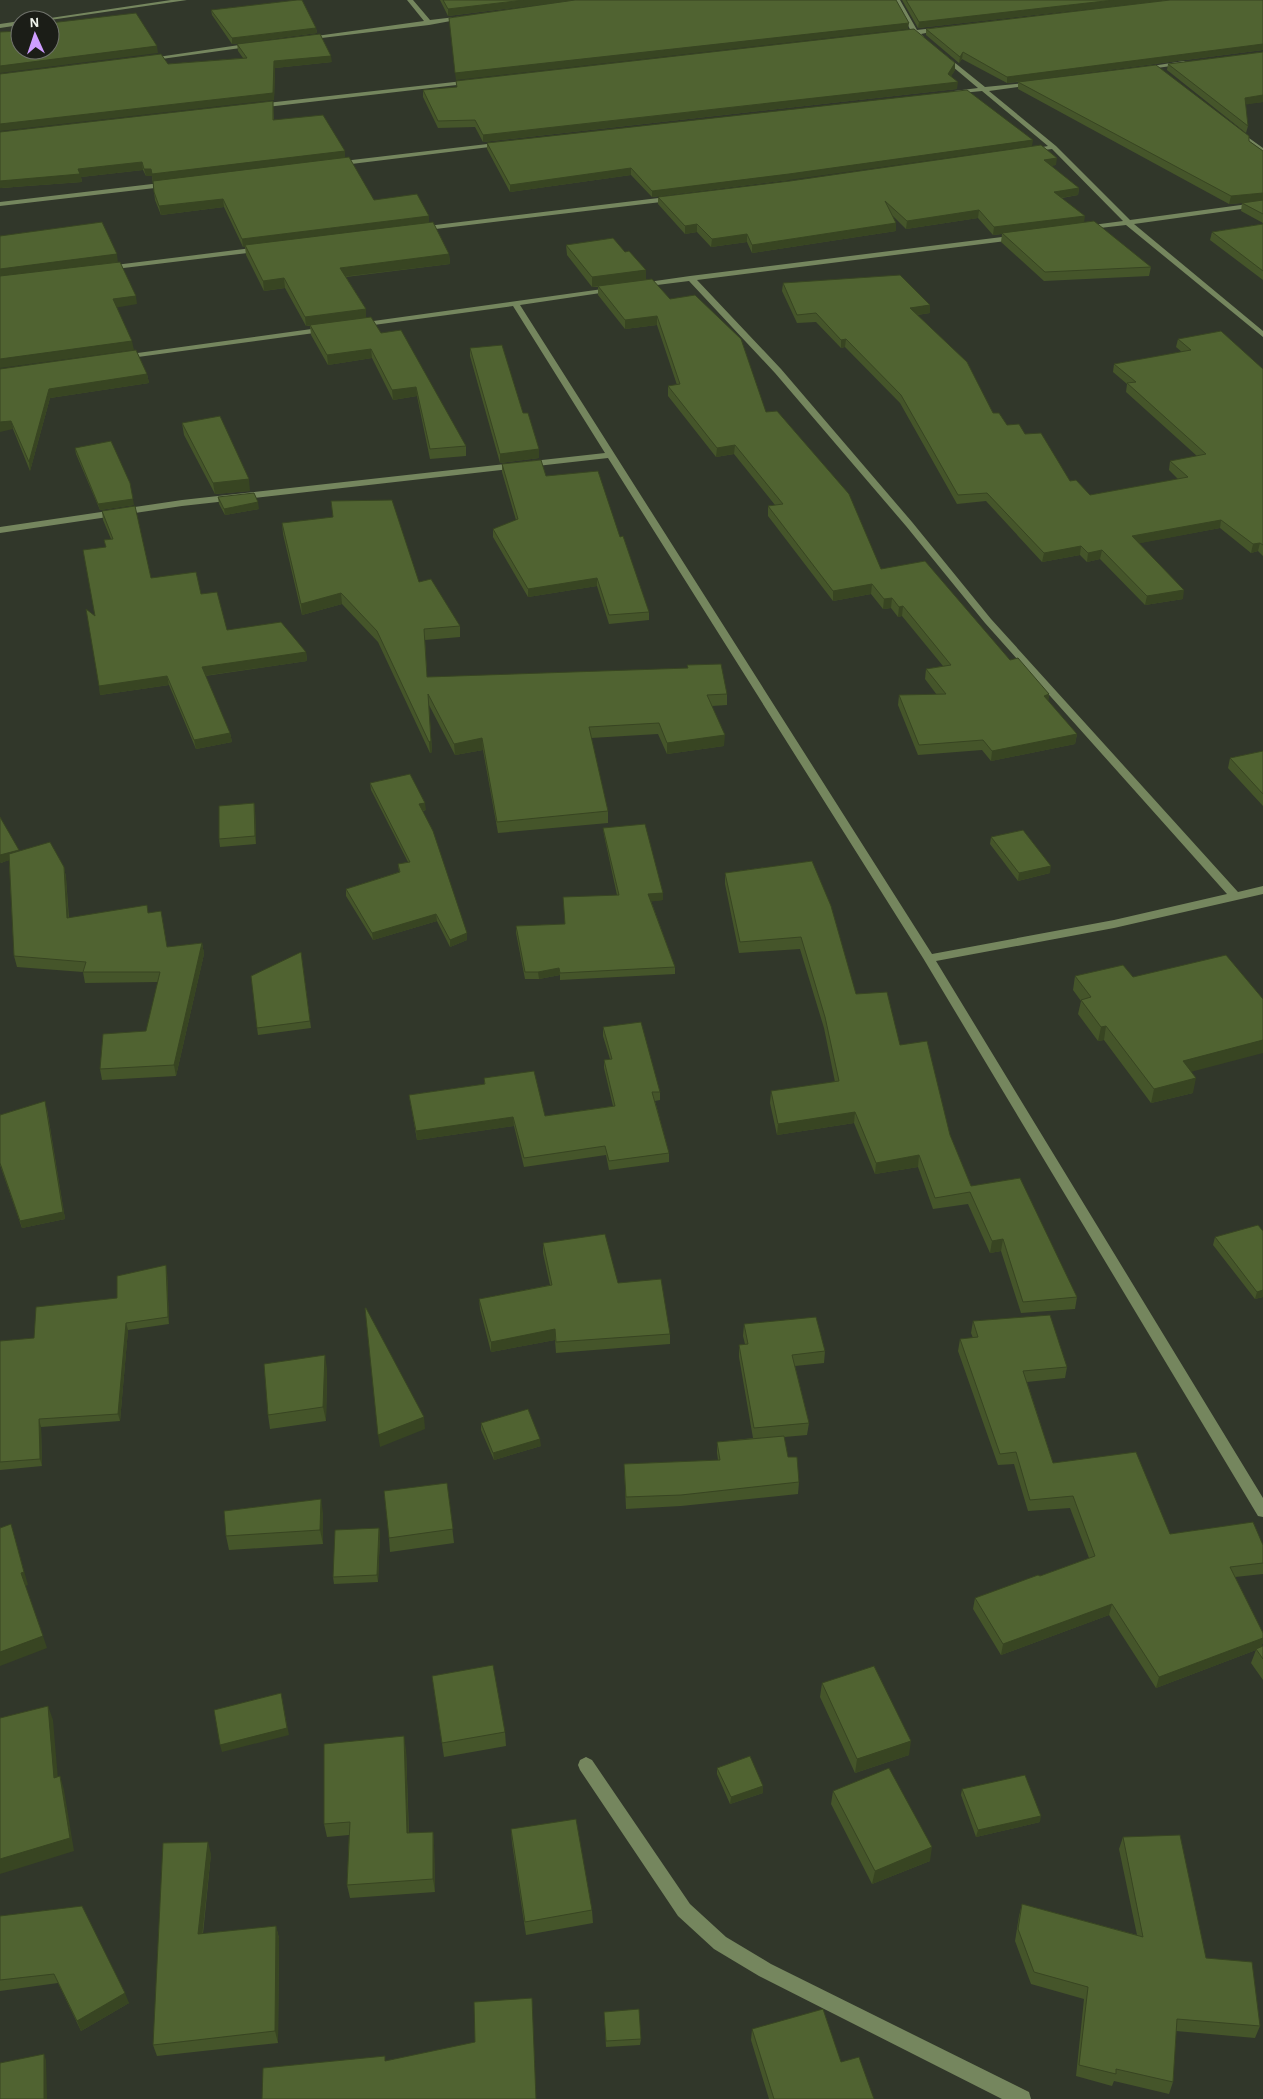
<svg xmlns="http://www.w3.org/2000/svg" width="1263" height="2099" viewBox="0 0 1263 2099" font-family="'Alegreya Sans',sans-serif">
<rect width="100%" height="100%" fill="#31372a"/>
<g fill="none" stroke-linecap="round" stroke-linejoin="round">
<!-- minor -->
<path fill="#75865e" fill-rule="evenodd" d="M171,0H187L50,20H37Z
M407,0H413L430,20L464,16L467,18L429,25L305,40L302,38L424,21Z
M894,0H900L917,30L942,27L945,29L921,34L924,37L921,39L914,34L900,35V33L911,31Z
M20,21V25L0,28V24Z
M253,43L255,44V46L147,61L144,59Z
M940,54H944L985,87L1035,82L1036,83L1033,85L989,91L1056,146L1130,220L1263,202V206L1134,224L1263,331V337L1126,225L1082,230L1081,228L1085,226L1123,221L1052,149L1027,152V150L1048,146L982,91L952,94L951,93L954,91L978,88L940,56Z
M1184,61L1186,62V64L1142,70L1139,68Z
M472,80L475,82L474,83L258,108L255,106L258,104Z
M1235,128L1263,148V153L1233,131L1232,130Z
M504,142L506,143V145L335,166L331,164L335,162Z
M169,182L173,184L172,186L0,206V202Z
M675,196L679,198L678,200L419,231L415,229L419,227Z
M1018,235L1022,237L1021,239L697,280L781,369L912,522L991,619L1238,892L1263,886V894L1114,928L936,961L1263,1498V1517L1258,1516L923,958L608,458L182,506L0,533V527L182,500L605,453L513,306L359,327L355,325L359,323L617,287L618,289L614,291L520,305L932,954L1114,920L1227,894L985,623L906,526L775,373L689,281L641,287L637,285L641,283L690,276Z
M261,247L265,249L264,251L107,270L103,268L107,266Z
M326,327L330,329L329,331L123,359L119,357L123,355Z
M586,1757L592,1760L690,1904L726,1937L771,1964L1029,2092L1031,2099H1002L759,1976L714,1949L678,1916L580,1770L578,1765L580,1760Z"/>
</g>
<!-- wall -->
<path fill="#45552a" d="M440,0H574L448,16Z
M902,0H1263V50L1022,81L1249,141L1263,151V223L1241,211L1242,203L1229,204L1018,89V82L1007,83L962,59L959,63L926,35V29L1167,0L918,28Z
M211,10L316,28L317,33L232,44L212,15Z
M237,44L332,62L275,68L274,100L168,64L243,58L238,51Z
M1263,52V102L1245,104L1248,126L1246,133L1167,70L1168,64Z
M955,63V70L951,76L957,89L483,142L475,127L438,128L423,97V90L457,87L456,81Z
M273,101L274,120L345,158L374,200L429,223L449,254L450,264L346,277L366,309V318L381,333L466,446V456L430,459L417,396L393,400L372,358L328,365L311,335L310,326H306L285,288L264,291L246,255L245,247H243L224,207L161,215L155,200L152,176H146L143,170L81,177L82,182L0,188Z
M487,143L789,180L652,197L631,175L510,192L487,149Z
M1056,165L1051,166L1079,188L1078,195L1062,198L1084,222L1151,267L1149,276L1044,281L1001,242L1002,234L993,235L978,218L906,229L893,216L896,231L752,253L747,242L711,247L697,232L685,234L658,204V197Z
M1263,224V280L1210,240L1212,232Z
M566,245L646,280L766,412L881,569L1010,660L1049,694L1048,701L1077,734L1075,744L991,761L982,750L918,755L898,705L899,695H937L925,679L926,669L943,666L902,616L898,617L891,608L883,609L871,594L833,601L768,516V506L775,505L734,454L716,457L668,396V386L677,385L657,325L625,329L598,295V287H592L567,255Z
M783,283L930,313L917,315L993,413L1007,425L1025,434L1070,481L1090,495L1178,479L1169,470L1170,461L1197,456L1126,392L1127,384L1113,372L1114,364L1182,352L1176,347L1178,339L1263,369V556L1258,551L1251,553L1220,528L1139,543L1183,599L1145,605L1100,559L1087,562L1080,555L1042,562L986,501L957,504L900,403L845,347L841,348L816,322L797,323L782,291Z
M470,348L523,413L539,449V458L500,463L470,356Z
M0,369L147,374L149,383L50,398L30,471L13,429Z
M182,423L250,491L215,494L184,435Z
M75,448L134,505L100,510L76,454Z
M502,464L546,476L620,537L649,612V620L609,624L597,586L528,597L493,537V529L516,520L502,472Z
M218,497L259,509L225,515L219,504Z
M102,511L151,578L201,594L227,630L306,652L307,661L205,676L230,733L232,742L196,749L169,685L100,695L95,616L106,547L104,540L111,539L103,520Z
M282,523L419,582L460,626V637L425,640L427,677L727,694V705L712,706L724,746L667,754L658,734L591,738L608,811V823L498,833L483,750L455,755L429,705L432,752L430,753L378,642L342,604L302,615L283,534Z
M1263,751V806L1228,768L1230,758Z
M370,783L426,810L423,811L467,940L450,947L437,921L373,940L346,896V889L399,872L398,864L408,862L371,790Z
M254,803L255,810L256,844L220,847L219,839Z
M603,828L663,900L651,901L675,967V974L560,980V975L539,979H525L516,933V926L564,924L617,895L604,835Z
M991,837L1050,873L1018,881L990,844Z
M19,851L64,867L66,878L69,918L148,913L167,947L202,943L204,954L176,1076L102,1080L100,1069L146,1031L158,982L85,983L83,972L17,967L14,956L9,860L0,863Z
M812,861L856,994L900,1045L950,1135L971,1186L1077,1297L1075,1309L1021,1313L1001,1251L990,1253L968,1204L933,1209L918,1167L875,1174L854,1123L777,1135L770,1103L771,1091L835,1082L824,1028L800,949L739,953L725,884V873Z
M301,952L311,1028L258,1035L257,1028Z
M1075,976L1191,1072L1193,1093L1151,1103L1104,1040L1098,1041L1078,1014L1081,1001L1073,990Z
M603,1027L660,1092V1100L655,1101L669,1153V1162L609,1170L606,1155L524,1167L514,1126L417,1140L409,1095L484,1084V1078L545,1116L613,1106L604,1068V1060L610,1059L603,1036Z
M47,1109L65,1219L22,1228L0,1165V1115Z
M1263,1231V1297L1255,1299L1213,1245L1215,1237Z
M543,1243L618,1283L670,1334V1344L556,1353L555,1340L491,1352L480,1309L479,1299L550,1285L543,1253Z
M167,1272L169,1324L128,1330L120,1421L41,1427L42,1466L0,1470V1341L34,1338L117,1298Z
M973,1321L1067,1367L1065,1378L1027,1382L1053,1463L1170,1534L1263,1545V1574L1235,1577L1263,1642L1261,1647L1263,1646V1680L1251,1663L1256,1650L1156,1688L1109,1615L1001,1655L973,1609L975,1598L1040,1576L1089,1558L1070,1508L1028,1511L1014,1464L998,1465L958,1351L960,1339L973,1338L971,1333Z
M744,1324L825,1351L824,1363L795,1366L809,1423L807,1435L784,1437L788,1457L799,1482L798,1494L681,1506L626,1509L624,1464L718,1460L717,1453V1442L753,1438L739,1357V1345L745,1344L743,1336Z
M327,1369L326,1421L270,1429L268,1415Z
M481,1423L541,1446L494,1460L481,1430Z
M447,1483L454,1543L390,1552L389,1538Z
M323,1513V1544L229,1550L226,1536Z
M379,1528L380,1535L378,1582L334,1584L333,1577Z
M432,1676L505,1732L506,1746L444,1757Z
M822,1683L909,1755L855,1773L820,1697Z
M406,1750L409,1833L433,1832L434,1845L435,1892L350,1898L347,1885L349,1835L327,1837L324,1824Z
M717,1768L763,1793L730,1804L717,1774Z
M962,1789L1040,1822L976,1837L961,1795Z
M833,1791L930,1861L872,1884L831,1804Z
M511,1829L592,1910L593,1923L526,1935L512,1843Z
M1123,1837L1206,1958L1260,2026L1255,2038L1176,2031L1173,2082L1169,2094L1114,2081L1112,2086L1076,2076L1084,1999L1031,1984L1015,1941L1019,1916L1022,1904L1137,1935L1119,1849Z
M211,1854L203,1934L276,1926L279,1938L278,2043L157,2056L153,2045Z
M0,1916L129,2003L81,2031L58,1983L0,1991Z
M604,2012L641,2039L640,2045L606,2047Z
M752,2029L841,2062L874,2099H769L751,2040Z"/>
<!-- shaded-wall -->
<path fill="#384522" d="M524,0H574L448,16V9Z
M1114,0H1170L918,28L919,22Z
M909,23L908,29L456,80L455,73Z
M316,28L317,33L232,44V38Z
M1263,44V50L1007,83V77Z
M157,46L158,53L0,73V66Z
M963,52L962,59L959,63L960,57Z
M331,56L332,62L275,68L274,100L0,131V124L274,61Z
M955,63V70L948,81V74Z
M958,82L957,89L483,142V135Z
M1263,95V102L1243,105L1245,98Z
M1033,140L1032,146L789,180L652,197V191Z
M345,151V158L153,182L152,176H146L144,169Z
M1057,158L1056,165L1043,167L1044,160Z
M142,162L143,170L81,177L82,182L0,188V181L78,169Z
M631,168V175L510,192V185Z
M1079,188L1078,195L1053,199L1054,192Z
M1263,193V201L1229,204L1231,196Z
M223,199L224,207L161,215L159,206Z
M979,210L978,218L906,229L907,221Z
M429,216V224L245,245V247H243L242,239Z
M1085,216L1084,223L993,235L994,227Z
M896,223V231L752,253V245Z
M697,224V232L685,234V226Z
M747,234V242L711,247L712,239Z
M117,254L118,263L0,277V269Z
M449,254L450,264L341,277L340,268Z
M646,270V280L592,287V277Z
M284,278L285,288L264,291L263,281Z
M136,296L137,304L114,308L113,299Z
M930,305V313L909,316L910,308Z
M366,309V318L306,326L305,317Z
M657,316V325L625,329V320Z
M846,339L845,347L841,348V340Z
M132,341L134,350L0,368V359Z
M371,349L372,358L328,365L327,355Z
M147,374L149,383L50,398L30,471L29,462L49,389Z
M416,387L417,396L393,400L392,390Z
M11,421L13,429L0,432V422Z
M735,445L734,454L716,457L717,448Z
M539,449V458L500,463V454Z
M249,479L250,491L215,494L213,483Z
M133,499L134,505L100,510L98,504Z
M258,502L259,509L225,515L224,509Z
M1221,520L1220,528L1131,545L1132,536Z
M1260,543L1258,551L1251,553L1253,544Z
M1081,546L1080,555L1042,562L1044,553Z
M1102,550L1100,559L1087,562L1088,553Z
M597,578V586L528,597V589Z
M872,584L871,594L833,601V591Z
M1184,590L1183,599L1145,605L1147,596Z
M341,593L342,604L302,615L301,604Z
M892,598L891,608L883,609L884,599Z
M903,606L902,616L898,617L899,607Z
M306,652L307,661L203,676L202,667Z
M167,676L169,685L100,695L99,686Z
M428,694L432,752L430,753L429,742Z
M1049,694L1048,705L1044,696Z
M230,733L232,742L196,749L194,740Z
M1077,734L1075,744L991,761L992,751Z
M725,735L724,746L667,754V743Z
M482,738L483,750L455,755L454,744Z
M254,803L255,810L256,844L255,836Z
M425,803L426,810L420,811L419,804Z
M19,850L20,857L0,863V855Z
M1051,866L1050,873L1018,881L1019,873Z
M64,867L66,878L69,928L67,918Z
M663,893V900L648,902V894Z
M436,914L437,921L373,940L372,933Z
M467,933V940L450,947V940Z
M202,943L204,954L176,1076L174,1065Z
M559,968L560,975L539,979L538,972Z
M1106,1026L1104,1040L1098,1041L1101,1027Z
M1263,1040V1053L1179,1075L1183,1061Z
M1196,1078L1193,1093L1151,1103L1154,1089Z
M45,1101L65,1219L22,1228L20,1221Z
M855,1112L854,1123L777,1135L778,1124Z
M513,1117L514,1126L417,1140L416,1131Z
M919,1155L918,1167L875,1174L876,1163Z
M1003,1239L1001,1251L990,1253L992,1241Z
M166,1265L167,1272L169,1324L168,1317Z
M1263,1290V1297L1255,1299L1257,1292Z
M126,1323L128,1330L120,1421L118,1414Z
M555,1329V1340L491,1352V1342Z
M325,1355L327,1369L326,1421L323,1407Z
M424,1417L425,1429L380,1447L378,1435Z
M39,1419L41,1427L42,1466L40,1459Z
M540,1439L541,1446L494,1460L493,1453Z
M321,1499L323,1513V1544L320,1530Z
M11,1524L28,1585L25,1586L21,1573Z
M379,1528L380,1535L378,1582L377,1575Z
M1112,1604L1109,1615L1001,1655L1003,1644Z
M43,1636L47,1648L0,1666V1652Z
M1263,1638V1642L1261,1648L1256,1649V1650L1156,1688L1159,1677Z
M281,1693L289,1735L222,1752L220,1745Z
M48,1706L53,1720L59,1791L54,1778Z
M404,1736L406,1750L409,1846L407,1833Z
M911,1741L909,1755L855,1773L857,1759Z
M60,1776L64,1790L74,1851L0,1874V1859Z
M763,1786V1793L730,1804L731,1797Z
M1041,1816L1040,1822L976,1837L978,1830Z
M433,1832L434,1845L435,1892L433,1879Z
M208,1842L211,1854L201,1946L198,1934Z
M932,1847L930,1861L872,1884L875,1871Z
M276,1926L279,1938L278,2043L275,2031Z
M125,1993L129,2003L81,2031L77,2021Z
M44,2054L46,2060L47,2099H44Z"/>
<!-- building -->
<path fill="#506331" stroke="#384522" d="M297,0H302L316,28L232,38L211,10Z
M443,0H524L448,9Z
M575,0H896L909,23L455,73L449,18Z
M906,0H1114L919,22Z
M1170,0H1263V44L1007,77L963,52L960,57L926,29Z
M136,13L157,46L0,66V32L20,31V50H50V23Z
M914,29L955,63L948,74L958,82L483,135L475,120L438,121L423,90L457,87L456,81Z
M320,34L331,56L274,61L273,93L0,124V74L161,54L168,64L247,58L237,44Z
M1263,52V95L1245,98L1248,126L1168,64Z
M1156,65L1249,136V141L1263,151V193L1231,196L1018,82Z
M967,90L1033,140L789,174L652,191L631,168L510,185L487,143Z
M273,101V120L323,115L345,151L152,174L151,169H144L142,162L78,169L80,174L0,181V132Z
M1041,145L1057,158L1044,160L1079,188L1054,192L1085,216L994,227L979,210L907,221L885,201L896,223L752,245L747,234L712,239L697,224L685,226L658,197L790,181Z
M349,157L374,200L417,194L429,216L242,239L223,199L159,206L154,192L153,181Z
M1263,200V214L1242,203Z
M1094,221L1151,267L1045,272L1002,233Z
M102,222L117,254L0,269V236Z
M433,222L449,254L340,268L366,309L305,317L284,278L263,281L245,245Z
M1263,224V271L1212,232Z
M613,238L625,252L629,251L646,270L592,277L566,245Z
M120,262L136,296L113,299L132,341L0,359V276Z
M900,275L930,305L910,308L967,362L993,413H999L1007,425L1019,424L1025,434L1041,433L1070,481L1076,480L1090,495L1188,477L1170,461L1206,454L1127,383L1136,382L1114,364L1191,350L1178,339L1221,331L1263,369V545L1260,543L1253,544L1221,520L1132,536L1184,590L1147,596L1102,550L1088,553L1081,546L1044,553L987,493L958,495L901,395L846,339L841,340L816,313L797,315L783,283Z
M652,279L670,299L695,295L741,339L766,412L777,411L849,494L881,569L925,561L1010,660L1018,658L1049,694L1044,696L1077,734L992,751L983,740L919,745L899,695L946,694L926,669L951,665L903,606L899,607L892,598L884,599L872,584L833,591L768,506L783,504L735,445L717,448L668,386L680,384L657,316L625,320L598,286Z
M371,317L381,333L401,330L466,446L430,449L416,387L392,390L371,349L327,355L310,325Z
M502,345L523,413H528L539,449L500,454L470,348Z
M136,350L147,374L49,389L29,462L11,421L0,422V369Z
M220,416L249,479L213,483L182,423Z
M111,441L130,483L133,499L98,504L75,448Z
M541,460L546,476L598,471L620,537L623,536L649,612L609,615L597,578L528,589L493,529L518,519L502,464Z
M254,493L258,502L224,509L218,497Z
M392,500L419,582L431,579L460,626L424,629L427,677L688,668L687,665L721,664L727,694L707,695L725,735L667,743L659,723L589,727L608,811L497,822L482,738L454,744L428,694L431,741L429,742L377,631L341,593L301,604L282,523L333,517L331,501Z
M135,506L151,578L196,572L201,594L217,592L227,630L281,622L306,652L202,667L230,733L194,740L167,676L99,686L86,609L95,616L83,550L106,547L104,540L113,539L102,511Z
M1263,751V794L1230,758Z
M410,774L425,803L419,804L433,831L467,933L450,940L436,914L372,933L346,889L400,872L398,864L410,862L370,783Z
M254,803L255,836L219,839V806Z
M0,817L19,850L0,855Z
M645,824L663,893L648,894L675,967L560,973L559,968L538,972H525L516,926L565,924L563,897L619,895L603,828Z
M1023,830L1051,866L1019,873L991,837Z
M50,842L64,867L67,918L147,905L148,913L161,911L167,947L202,943L174,1065L100,1069L103,1034L146,1031L160,972H83L86,962L14,956L9,854Z
M812,861L831,906L856,994L887,992L900,1045L927,1041L950,1135L971,1186L1020,1178L1077,1297L1023,1302L1003,1239L992,1241L970,1192L935,1198L919,1155L876,1163L855,1112L778,1124L771,1091L839,1081L825,1017L801,937L740,942L725,873Z
M301,952L310,1021L257,1028L251,976Z
M1226,955L1263,999V1040L1183,1061L1196,1078L1154,1089L1106,1026L1101,1027L1081,1000L1091,997L1075,976L1123,965L1133,977Z
M641,1022L660,1092H652L669,1153L609,1161L605,1146L524,1158L513,1117L416,1131L409,1095L485,1084L484,1078L534,1071L545,1116L615,1106L604,1060L612,1059L603,1027Z
M45,1101L63,1212L20,1221L0,1163V1115Z
M1258,1225L1263,1231V1290L1257,1292L1215,1237Z
M605,1234L618,1283L661,1279L670,1334L556,1342L555,1329L491,1342L479,1299L552,1285L543,1243Z
M166,1265L168,1317L126,1323L118,1414L39,1419L40,1459L0,1462V1341L34,1338L36,1307L117,1298V1276Z
M365,1308H366L424,1417L378,1435Z
M1050,1315L1067,1367L1023,1371L1053,1463L1136,1452L1170,1534L1253,1522L1263,1545V1563L1230,1567L1263,1633V1638L1159,1677L1112,1604L1003,1644L975,1598L1038,1575L1040,1576L1095,1556L1073,1496L1030,1500L1016,1452L1000,1454L960,1339L978,1337L973,1321Z
M816,1317L825,1351L792,1355L809,1423L754,1428L739,1345L748,1344L744,1324Z
M325,1355L323,1407L268,1415L264,1364Z
M528,1409L540,1439L493,1453L481,1423Z
M784,1436L788,1457H797L799,1482L681,1495L626,1497L624,1464L720,1460L717,1442Z
M447,1483L453,1529L389,1538L384,1491Z
M321,1499L320,1530L226,1536L224,1511Z
M11,1524L24,1572L21,1573L43,1636L0,1652V1528Z
M379,1528L377,1575L333,1577L335,1530Z
M1263,1646V1659L1256,1649Z
M493,1665L505,1732L442,1743L432,1676Z
M874,1666L911,1741L857,1759L822,1683Z
M281,1693L287,1728L220,1745L214,1710Z
M48,1706L54,1778L60,1776L70,1838L0,1859V1718Z
M404,1736L407,1833L433,1832V1879L347,1885L350,1822L324,1824V1744Z
M750,1756L763,1786L731,1797L717,1768Z
M889,1768L932,1847L875,1871L833,1791Z
M1025,1775L1041,1816L978,1830L962,1789Z
M576,1819L592,1910L525,1922L511,1829Z
M1180,1835L1206,1958L1252,1962L1260,2026L1177,2019L1173,2082L1116,2069V2074L1079,2065L1088,1987L1034,1972L1018,1929L1022,1904L1143,1937L1123,1837Z
M208,1842L198,1934L276,1926L275,2031L153,2045L163,1843Z
M82,1906L125,1993L77,2021L54,1974L0,1980V1916Z
M532,1998L536,2099H262L263,2068L385,2056V2061L475,2042L474,2002Z
M639,2009L641,2039L606,2041L604,2012Z
M823,2009L841,2062L859,2057L874,2099H774L752,2029Z
M44,2054V2099H0V2063Z"/>
<!-- north arrow -->
<g transform="translate(35 35) rotate(357)"><circle r="24" fill="#1b1d17" stroke="#70736c"/>
<path d="M0-4L9 19L0 12L-9 19Z" fill="#cf9eff"/>
<text y="-8" font-size="14" font-weight="bold" text-anchor="middle" fill="#eff3eb">N</text>
</g>
</svg>
